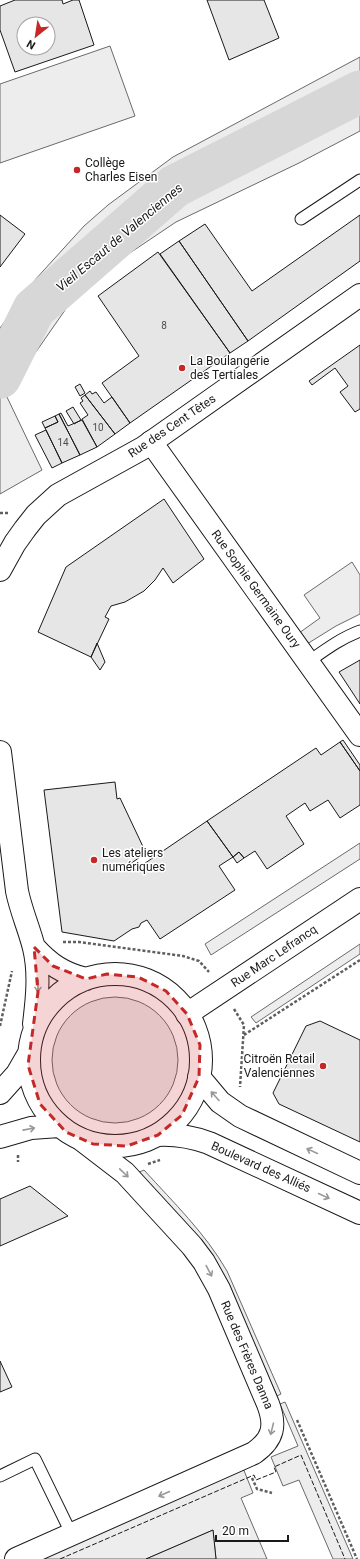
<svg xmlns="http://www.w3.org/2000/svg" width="360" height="1559" viewBox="0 0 360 1559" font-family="Roboto,sans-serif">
<rect width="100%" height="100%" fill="#fff"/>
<!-- green -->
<path fill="#ededed" stroke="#6a6a6a" d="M110,46L135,116L0,163V84Z
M360,57V131L299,163L176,222L112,265L79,290L6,395L42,470L0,494V328L34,281L84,226L108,205L173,157Z
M352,562L360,575V614L336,626L307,644L299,633L320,618L304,595Z
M360,843V859L211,955L205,944Z
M360,944V954L256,1023L251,1017Z
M52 1060a63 63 0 1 1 126 0a63 63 0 1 1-126 0Z
M144,1170C174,1203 205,1233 227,1271L281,1394L277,1396L214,1260L137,1173Z
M285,1402L353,1559H333L299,1480L283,1486L271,1457L298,1446L280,1404Z
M243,1468L253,1493L241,1498L267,1559H216L213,1530L146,1559H34Z"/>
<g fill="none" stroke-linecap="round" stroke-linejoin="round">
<!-- river -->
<path stroke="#d7d7d7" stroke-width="43" d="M0,377L34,309L175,186L360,92"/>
</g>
<!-- building -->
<path fill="#e6e6e6" stroke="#1a1a1a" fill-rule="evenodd" d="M15,0H62L63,4L73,0H79L94,45L15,72L0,30V6ZM24,24H48V48H24Z
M207,0H264L279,38L229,60Z
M0,215L25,234L0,267Z
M360,215V261L248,341L179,241L205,224L252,291Z
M179,241L248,341L230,353L160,254Z
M158,252L230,353L130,423L102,383L139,356L98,296Z
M360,345V409L355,412L340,392L348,386L335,368L312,385L309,381Z
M80,384L85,393L80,396L75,387Z
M90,391L92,394L96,392L104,403L112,397L130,423L115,434L85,395Z
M85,395L115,434L97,447L82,419L88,415L80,403L83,401L81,398Z
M73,407L81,420L74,424L66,411Z
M61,413L68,426L82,420L97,447L80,455L59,414Z
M59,414L80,455L62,463L45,428L58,422L55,416Z
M55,416L58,422L45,428L42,422Z
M46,430L62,463L52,468L35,435Z
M164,499L204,559L173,583L163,568L155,580L144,591L125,602L111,606L105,617L109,619L91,657L38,632L66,567Z
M97,643L105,662L100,670L91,657Z
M360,660V704L339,672Z
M343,740L360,765V771L340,742Z
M340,742L360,771V805L340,818L328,800L310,811L305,803L286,816L304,844L267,869L255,851L244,858L239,852L233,857L207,821L316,748L321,755Z
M115,782L117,799L120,798L146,853L130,864L135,870L207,821L233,857L219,866L235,890L160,939L147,920L141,923L139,927L132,929L114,941L62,932L44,790Z
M239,852L244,858L237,863L233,857Z
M320,1021L360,1040V1142L279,1104L273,1093L306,1026Z
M30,1186L68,1216L0,1246V1199Z
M0,1361L12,1387L0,1392Z
M213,1530L216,1559H146Z"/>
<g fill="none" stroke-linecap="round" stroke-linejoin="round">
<!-- lane casing -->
<g stroke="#1a1a1a" stroke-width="13">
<path id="lane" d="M301,219L360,180
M308,662C325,650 341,638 360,631
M0,1476L35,1459L72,1535"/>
</g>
<!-- street casing -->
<g stroke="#1a1a1a" stroke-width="24">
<path id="street" d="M151,442L360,735
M187,1014L360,899
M16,1559L254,1453C274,1439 276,1425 268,1404L219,1289L204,1262L192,1246L125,1173L82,1140"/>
</g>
<!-- secondary casing -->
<g stroke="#1a1a1a" stroke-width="24">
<path id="secondary" d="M0,570L15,543L25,529L36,515L58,495L143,448L360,295
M0,752L17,891C21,911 29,928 34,948C40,973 37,999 34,1024
M34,947C49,964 64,974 86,979
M29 1060a86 86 0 1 1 172 0a86 86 0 1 1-172 0Z
M199,1077L220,1102L240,1116L360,1173
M0,1093L17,1074L28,1055
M158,1135C177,1134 192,1137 209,1143L360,1213
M0,1137L31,1128L59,1126"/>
</g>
<!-- path -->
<path stroke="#5f5f5f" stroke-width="2.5" stroke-dasharray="3 2" stroke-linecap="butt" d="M0,513H8
M63,942H79L183,956L199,961L209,972
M234,1009L244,1025L240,1087
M0,1026L12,971
M244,1035L360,960
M18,1155V1162
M148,1164L160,1160
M297,1420L357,1559
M252,1478L257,1489L272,1493"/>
<!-- lane -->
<use href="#lane" stroke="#fff" stroke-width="11"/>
<!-- street -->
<use href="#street" stroke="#fff" stroke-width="22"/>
<!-- secondary -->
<use href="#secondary" stroke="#fff" stroke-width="22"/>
<!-- fence -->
<path stroke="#1a1a1a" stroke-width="1" stroke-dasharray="5 2" stroke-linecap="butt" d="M60,1559L254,1475L256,1480L276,1472L274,1467L301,1455L345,1559"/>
</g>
<!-- one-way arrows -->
<defs><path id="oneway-shaft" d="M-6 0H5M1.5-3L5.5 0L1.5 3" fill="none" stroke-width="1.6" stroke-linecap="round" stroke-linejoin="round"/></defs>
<g stroke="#989898">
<use href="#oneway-shaft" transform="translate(38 986) rotate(92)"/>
<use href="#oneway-shaft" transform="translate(215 1096) rotate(-132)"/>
<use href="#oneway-shaft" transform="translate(29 1129) rotate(-11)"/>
<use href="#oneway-shaft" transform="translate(312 1151) rotate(-155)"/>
<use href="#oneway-shaft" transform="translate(124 1173) rotate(44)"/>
<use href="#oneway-shaft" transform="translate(324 1196) rotate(25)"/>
<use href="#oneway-shaft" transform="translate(209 1271) rotate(62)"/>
<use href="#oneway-shaft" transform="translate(272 1429) rotate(104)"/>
<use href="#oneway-shaft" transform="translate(164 1494) rotate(156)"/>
</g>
<!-- marked area -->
<path fill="#c62828" fill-opacity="0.2" stroke="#c62828" stroke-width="3" stroke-dasharray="8 5" stroke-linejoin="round" d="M34,947L53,966L86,979L107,974L138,977L166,991L187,1014L200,1045L199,1077L182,1115L158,1135L127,1146L93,1144L66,1132L40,1104L28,1065L38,992Z"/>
<!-- markers -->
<g fill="#c62828" stroke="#fff" stroke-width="1.5">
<circle cx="77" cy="170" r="4"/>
<circle cx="182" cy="368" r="4"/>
<circle cx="94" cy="860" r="4"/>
<circle cx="323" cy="1066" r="4"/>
</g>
<g text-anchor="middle" stroke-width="3" stroke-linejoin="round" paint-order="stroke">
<!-- number labels -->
<g font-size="10" fill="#4d4d4d">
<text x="164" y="329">8</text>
<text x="98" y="431">10</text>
<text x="63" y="446">14</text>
</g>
<!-- poi labels -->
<g font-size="12" fill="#1a1a1a" stroke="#fff" text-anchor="start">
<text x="85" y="167">Collège<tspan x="85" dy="14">Charles Eisen</tspan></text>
<text x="190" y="365">La Boulangerie<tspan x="190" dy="14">des Tertiales</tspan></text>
<text x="102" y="857">Les ateliers<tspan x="102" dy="14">numériques</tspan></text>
<text x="315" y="1063" text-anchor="end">Citroën Retail<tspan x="315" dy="14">Valenciennes</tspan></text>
</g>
<!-- street labels -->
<g font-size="12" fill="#1a1a1a" stroke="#fff">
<text transform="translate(172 426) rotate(-34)" y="4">Rue des Cent Têtes</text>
<text transform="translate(256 589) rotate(54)" y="4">Rue Sophie Germaine Oury</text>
<text transform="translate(274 956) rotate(-34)" y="4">Rue Marc Lefrancq</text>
<text transform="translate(261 1167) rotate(24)" y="4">Boulevard des Alliés</text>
<text transform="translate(247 1355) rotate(67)" y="4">Rue des Frères Danna</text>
</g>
<!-- water labels -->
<g font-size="13" font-style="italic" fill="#1a1a1a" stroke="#fff">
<text transform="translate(119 237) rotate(-40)" y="5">Vieil Escaut de Valenciennes</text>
</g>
</g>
<!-- north arrow -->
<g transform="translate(36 36) rotate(210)"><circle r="19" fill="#ffffff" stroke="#a3a3a3"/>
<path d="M0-3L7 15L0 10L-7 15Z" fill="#c62828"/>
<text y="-6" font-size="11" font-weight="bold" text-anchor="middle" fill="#1a1a1a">N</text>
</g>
<!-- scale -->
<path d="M216 1535v6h72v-6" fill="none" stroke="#1a1a1a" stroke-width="2"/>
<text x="222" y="1535" font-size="12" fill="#1a1a1a" stroke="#ffffff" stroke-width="3" paint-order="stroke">20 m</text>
</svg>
